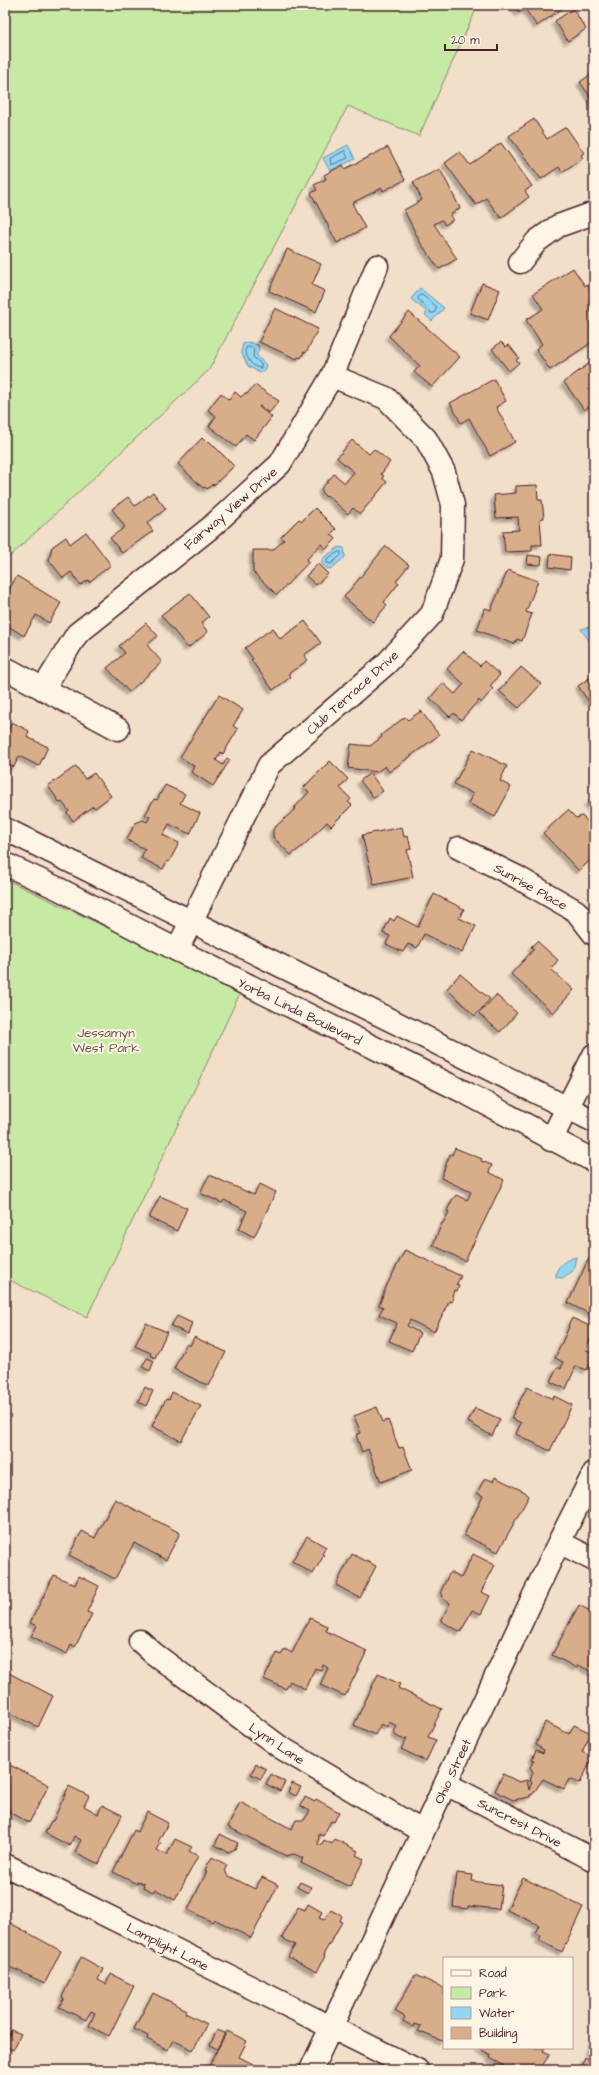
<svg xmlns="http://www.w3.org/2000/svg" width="599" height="2075" viewBox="0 0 599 2075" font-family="'Architects Daughter',sans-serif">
<defs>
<filter id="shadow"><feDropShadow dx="-3.5" dy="3.5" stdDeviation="1" flood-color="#0004"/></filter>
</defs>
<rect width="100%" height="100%" fill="#f1dfc9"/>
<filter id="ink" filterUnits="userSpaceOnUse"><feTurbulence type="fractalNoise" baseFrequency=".025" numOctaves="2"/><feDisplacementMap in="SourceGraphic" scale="8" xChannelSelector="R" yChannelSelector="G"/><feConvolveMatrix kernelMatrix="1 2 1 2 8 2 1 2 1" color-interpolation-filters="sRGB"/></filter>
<g filter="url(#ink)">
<!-- green -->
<path fill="#c6eaa4" stroke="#888468" d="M5,5H478L419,136L348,106L209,370L5,561Z
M5,879L241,991L87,1317L5,1278Z"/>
<!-- water -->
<path fill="#91d7f3" stroke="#758da3" d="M348,145L355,159L330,171L323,158Z
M420,288L444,308L432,321L425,315L427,312L411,299Z
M248,342L258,345L259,351L257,352V356L266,365L264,371L260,373L248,366L241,352L243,344Z
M339,547L344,548L345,557L332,568L327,569L322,564V559Z
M594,626V648L581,629Z
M576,1257L573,1271L562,1278L556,1277C555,1266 567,1259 576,1257Z"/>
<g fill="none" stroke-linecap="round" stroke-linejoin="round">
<!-- shore -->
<path stroke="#66697b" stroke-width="1" d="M345,151L348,158L331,165L330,159Z
M420,295H422L437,307L434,313H431L418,299Z
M247,347L254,348L253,357L261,364V368C252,368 248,359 245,352Z
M339,552H341V555L331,564L327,563V559Z"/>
</g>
<!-- building -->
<path fill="#d8ad89" stroke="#4a1f2b" filter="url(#shadow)" d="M513,5H567L537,26L525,9L519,13Z
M573,9L586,29L568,41L555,21Z
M594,72V102L580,82Z
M534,119L547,139L566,127L584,153L581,155L583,158L562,172L559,167L541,179L509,136Z
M501,143L532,186L525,191L529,197L501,218L486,198L476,205L445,163L460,152L470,165Z
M388,147L405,180L383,191L382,188L352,203L365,228L337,243L311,193L317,190L314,185L326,179L324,175L343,165L345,169Z
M440,169L460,208L450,215L453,220L445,225L442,220L434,224L457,259L439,269L420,242L404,210L422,200L413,182Z
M287,249L321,264L312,285L325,291L316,312L269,291Z
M573,268L585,286L587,284L594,295L589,299L594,306V341L550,370L536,349L542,344L526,320L543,309L533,294Z
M482,283L500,290L488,320L470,313Z
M275,308L318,329L306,353L304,352L301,358L298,357L297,359L259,342Z
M409,312L460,357L432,387L414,372L420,366L389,336Z
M501,342L506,347L509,345L519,358L516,360L519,363L509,371L492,349Z
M594,360V408L592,405L584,410L564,382Z
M494,379L506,401L496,407L515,442L490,456L469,418L461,423L450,403Z
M255,385L279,401L269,413L260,406L259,407L272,417L254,440L246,434L236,447L209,426L216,416L208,410L221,393L229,400L235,392L241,397L245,393L247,394Z
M202,438L207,443L209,441L234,466L214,485L213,484L207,489L205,487L203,488L178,464Z
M352,440L369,454L374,449L390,462L381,474L384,476L382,478L387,482L360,514L353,508L348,514L327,495L326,497L322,493L323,492L321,489L334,474L345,483L354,472L337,458Z
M537,485L538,500H542L544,518L540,519L542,545H532V551L505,552L503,531L519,530L518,517L496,518L494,495L516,493V486Z
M153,492L166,509L147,523L153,531L122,553L110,538L125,527L112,509L128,497L135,506Z
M315,508L336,529L331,534L336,539L326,549L321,544L306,560L309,562L277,595L253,572V550H273L284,540L281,537L299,519L302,521Z
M86,532L111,565L89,582L88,580L81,585L71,572L63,578L49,560L52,547L66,537L70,544Z
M386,546L409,565L396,581L399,583L384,602L387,605L373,622L344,597Z
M550,554L571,557L570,570L549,567Z
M528,555L542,557L541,565L527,564Z
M318,564L328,574L316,585L306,576Z
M508,570L538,581L526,612L532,614L522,641L517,639L514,644L477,630L485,608L491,610Z
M17,576L61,603L49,623L36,615L24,636L5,624V596Z
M190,593L209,617L201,623L208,632L188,648L161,615Z
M305,621L321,643L304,655L308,660L288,674L291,677L273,690L251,660L253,659L245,648L273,628L280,639Z
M146,623L158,636L147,645L162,662L129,692L107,668L125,653L119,646Z
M463,651L480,666L484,661L500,675L490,686L493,689L481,703L479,700L461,720L454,713L450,717L430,698L443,683L455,694L464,684L447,669Z
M521,667L541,684L519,708L499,691Z
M594,675V698L589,702L578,686Z
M219,695L243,710L233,726L238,729L223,754L221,752L216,760L223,765L227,758L230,760L213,786L191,772L194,766L180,757Z
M421,711L439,735L389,772L385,766L377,772L348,768L351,744L370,746L382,737L381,735L405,717L408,720Z
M12,722L29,731L27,737L48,747L39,766L19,756L14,767L5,763V737Z
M473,749L507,766L500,781L511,787L495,817L468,803L473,794L454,784Z
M330,761L348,779L340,788L351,799L348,802L352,805L331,826L327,822L304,845L291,855L273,837V829L295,809L294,808L309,792L304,787Z
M76,766L85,779L94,773L111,796L95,808L93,806L73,821L67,813L69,811L62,802L60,803L48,786Z
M370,773L383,791L374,798L360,781Z
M165,785L185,794L180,803L200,813L190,834L169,824L163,835L179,843L169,862L167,861L163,869L141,858L145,849L127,840L135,823L143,820L147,822L150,817L145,815L154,799L157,800Z
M594,798V810H593L587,803Z
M568,810L576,818L582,816L594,828V856L579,871L543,833Z
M402,827L404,837L408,836L411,849L407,850L413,877L374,885L362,835Z
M434,894L464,909L459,918L476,926L462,953L424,934L417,948L408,944L403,952L386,944L390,936L383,933L390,918L394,921L397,916L418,927Z
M537,941L558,960L551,969L574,990L553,1013L511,974L534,949L531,947Z
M460,974L490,999L475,1016L447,989Z
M496,995L517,1013L500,1032L479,1014Z
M455,1148L482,1159L481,1161L492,1165L489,1172L504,1180L465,1261L433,1245L442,1223H443L449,1212L447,1211L452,1200L456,1195L467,1200L471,1192L441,1178L450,1154L452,1155Z
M209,1175L254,1195L260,1184L276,1192L254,1237L239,1229L247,1211L224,1200L222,1203L200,1193Z
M160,1196L187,1208L177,1231L149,1218Z
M405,1250L461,1276L456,1285L459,1286L457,1291L454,1290L452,1296L454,1297L452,1302L449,1301L434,1332L410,1320L407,1326L420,1333L412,1351L389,1341L397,1323L379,1315L383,1307L379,1305L387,1285Z
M589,1258L594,1260V1316L568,1303Z
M177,1316L192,1323L188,1334L171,1326Z
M572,1318L594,1328L586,1350L594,1353V1356L587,1370L576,1366L566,1389L551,1382L557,1367L561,1369L563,1362L555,1358L569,1327L568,1326Z
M146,1323L167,1332L155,1358L150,1355L151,1353L135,1346Z
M194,1337L226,1352L209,1386L174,1369L186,1344L190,1346Z
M147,1358L154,1361L150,1371L142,1367Z
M145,1387L153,1391L146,1406L138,1402Z
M527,1387L553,1399L554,1396L572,1405L550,1451L516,1434L521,1423L511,1418Z
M172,1392L201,1406L181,1441L152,1426L166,1399L169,1400Z
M377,1407L383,1422L388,1420L399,1448L403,1447L412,1470L381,1482L368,1449L362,1452L356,1435L361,1433L354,1416Z
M475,1408L500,1419L492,1436L468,1422Z
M495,1477L525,1492L529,1496L498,1552L464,1535L483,1496L477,1493L485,1478L493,1481Z
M115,1499L180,1533L166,1560L134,1543L115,1579L69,1555L82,1531L95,1538Z
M307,1536L326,1547L322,1554L324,1555L313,1574L292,1561Z
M352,1554L376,1566L360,1598L336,1585Z
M473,1554L495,1565L481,1592L490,1596L481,1614L472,1610L461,1632L441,1621L450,1603L444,1600L441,1591L450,1572L461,1578Z
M54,1575L75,1585L79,1576L99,1586L87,1612L92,1614L75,1647L71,1645L67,1654L31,1636L37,1626L30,1623Z
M579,1605L594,1613V1673L578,1665L577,1668L552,1655Z
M310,1618L327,1626L326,1631L367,1651L345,1696L320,1685L328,1668L323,1665L321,1670L315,1668L305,1689L290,1681L286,1689L264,1679L277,1653L281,1655L285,1649L292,1653Z
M5,1671L53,1696L38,1727L5,1711Z
M378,1674L400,1684L398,1688L442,1709L428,1737L436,1740L426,1761L401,1749L407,1738L402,1739L396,1736L394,1732L397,1726L389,1722L387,1727L381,1724L375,1735L354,1725Z
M545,1722L569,1734L574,1725L591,1733L582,1752L593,1757L580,1783L569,1779L564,1789L543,1779L533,1794L530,1795V1797L513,1800L495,1791L503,1774L519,1782L527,1780L529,1790L532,1782L530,1781L533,1772L530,1767L534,1760L532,1759L536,1750L543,1753L544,1750L536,1745Z
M6,1763L49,1785L29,1823L9,1812L10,1810L5,1808Z
M256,1764L266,1769L261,1779L251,1774Z
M271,1774L285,1782L280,1791L266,1784Z
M292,1783L301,1787L296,1796L288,1792Z
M69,1786L89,1796L84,1806L98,1814L102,1805L122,1815L99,1864L75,1852L81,1840L74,1836L70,1846L45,1833L51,1821H53Z
M305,1797L315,1802L316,1799L339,1812L334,1822L331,1821L323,1836L319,1834L318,1844L321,1846L324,1840L332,1844L335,1839L358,1851L356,1855L364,1859L350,1887L301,1863L303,1858L294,1854L286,1856L228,1827L240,1802L292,1829L296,1820H304L310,1811L301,1806Z
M147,1812L168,1823L158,1842L161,1843L157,1850L167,1855L175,1839L192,1847L189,1851L198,1856L175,1900L155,1889L153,1892L143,1887L144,1884L138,1881L137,1884L113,1872L134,1830L137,1832Z
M220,1834L238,1843L235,1849L228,1852L215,1845Z
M212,1857L227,1865L225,1869L227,1875L255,1889L262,1877L278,1885L251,1938L214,1919L212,1922L188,1910L207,1871L205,1870Z
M457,1873L473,1875L472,1881L502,1885L499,1909L468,1906V1909L453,1907Z
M523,1878L583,1907L562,1952L539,1940L541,1936L535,1933L539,1925L507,1910Z
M300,1882L311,1887L308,1893L297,1887Z
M308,1904L322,1912L319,1918L324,1920L331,1910L342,1916L340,1921L342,1922L323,1955L325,1956L317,1972L288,1957L295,1945L282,1938L298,1907L305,1910Z
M5,1920L61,1951L45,1983L5,1965Z
M81,1957L103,1969L98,1980L106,1984L111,1974L134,1986L109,2036L89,2026L95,2013L91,2011L86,2020L59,2007L64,1998L62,1997Z
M415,1975L444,1988V2038L442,2041L418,2031L421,2026L415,2024L414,2027L403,2021L405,2017L395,2011Z
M153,1993L187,2010L185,2013L207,2024L193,2050L173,2040L168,2050L147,2039L148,2036L134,2029Z
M11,2030L21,2034L13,2050L5,2046Z
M217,2030L225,2033L217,2049L210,2045Z
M227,2031L247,2041L239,2057L261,2068L260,2070H207Z
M594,2038V2053L588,2050Z
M478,2048H545L543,2051L550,2054L540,2069L542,2070H504L503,2065L490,2058L491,2055Z
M585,2057L594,2062V2070H579Z
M38,2065L48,2070H36Z"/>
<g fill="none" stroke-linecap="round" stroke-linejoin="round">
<!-- minor casing -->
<g stroke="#4a1f2b" stroke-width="25">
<path id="minor" d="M520,262L537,241L558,226L594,213
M5,668L118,729
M43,689L77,634L210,528L280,464L332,376L377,266
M459,848L517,877L576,911L594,934
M177,950L269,765L386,664L432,614L452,559L453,505L444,472L426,439L386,398L332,376
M551,1140L594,1055
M559,1542L594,1560
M140,1641L153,1653L280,1747L423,1832
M446,1784L594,1860
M5,1865L417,2070
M311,2070L559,1542L594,1473"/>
</g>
<!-- major casing -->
<g stroke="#4a1f2b" stroke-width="25">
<path id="major" d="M5,829L594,1121
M5,864L59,889L177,950L466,1093L594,1161"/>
</g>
<!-- minor -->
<use href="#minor" stroke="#fcf5e5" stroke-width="22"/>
<!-- major -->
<use href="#major" stroke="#fcf5e5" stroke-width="22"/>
</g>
</g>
<g text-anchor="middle" stroke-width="4" stroke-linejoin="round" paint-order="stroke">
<!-- street labels -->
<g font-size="13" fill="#4a1f2b" stroke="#fcf5e5">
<text transform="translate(230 508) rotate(-41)" y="5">Fairway View Drive</text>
<text transform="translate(352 692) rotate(-42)" y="5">Club Terrace Drive</text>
<text transform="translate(531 886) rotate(29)" y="5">Sunrise Place</text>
<text transform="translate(300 1011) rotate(26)" y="5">Yorba Linda Boulevard</text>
<text transform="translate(277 1743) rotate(34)" y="5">Lynn Lane</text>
<text transform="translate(452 1771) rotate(-65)" y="5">Ohio Street</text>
<text transform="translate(520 1822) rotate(27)" y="5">Suncrest Drive</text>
<text transform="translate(168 1946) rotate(27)" y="5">Lamplight Lane</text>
</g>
<!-- park labels -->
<g font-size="13" fill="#695249" stroke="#fcf5e5">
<text x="106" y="1037">Jessamyn<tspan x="106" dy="15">West Park</tspan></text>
</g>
</g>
<!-- margin -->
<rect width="599" height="2075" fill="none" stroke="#fcf5e5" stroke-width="20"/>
<rect x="10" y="10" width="579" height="2055" fill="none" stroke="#4a1f2b" stroke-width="1.5" filter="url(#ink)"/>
<!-- legend -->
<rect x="443" y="1957" width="130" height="92" fill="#fcf5e5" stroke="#b59f9b"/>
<rect x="451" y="1970" width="20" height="6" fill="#fcf5e5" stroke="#b59f9b"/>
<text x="479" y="1977" font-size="12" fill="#4a1f2b">Road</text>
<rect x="451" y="1987" width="20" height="12" fill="#c6eaa4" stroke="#b59f9b"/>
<text x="479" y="1997" font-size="12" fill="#4a1f2b">Park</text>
<rect x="451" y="2007" width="20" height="12" fill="#91d7f3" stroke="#b59f9b"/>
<text x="479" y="2017" font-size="12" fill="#4a1f2b">Water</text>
<rect x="451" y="2027" width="20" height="12" fill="#d8ad89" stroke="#b59f9b"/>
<text x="479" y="2037" font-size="12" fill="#4a1f2b">Building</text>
<!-- scale -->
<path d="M445 44v6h52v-6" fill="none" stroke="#4a1f2b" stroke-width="2"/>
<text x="451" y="44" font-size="12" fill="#4a1f2b" stroke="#fcf5e5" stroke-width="3" paint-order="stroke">20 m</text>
</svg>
